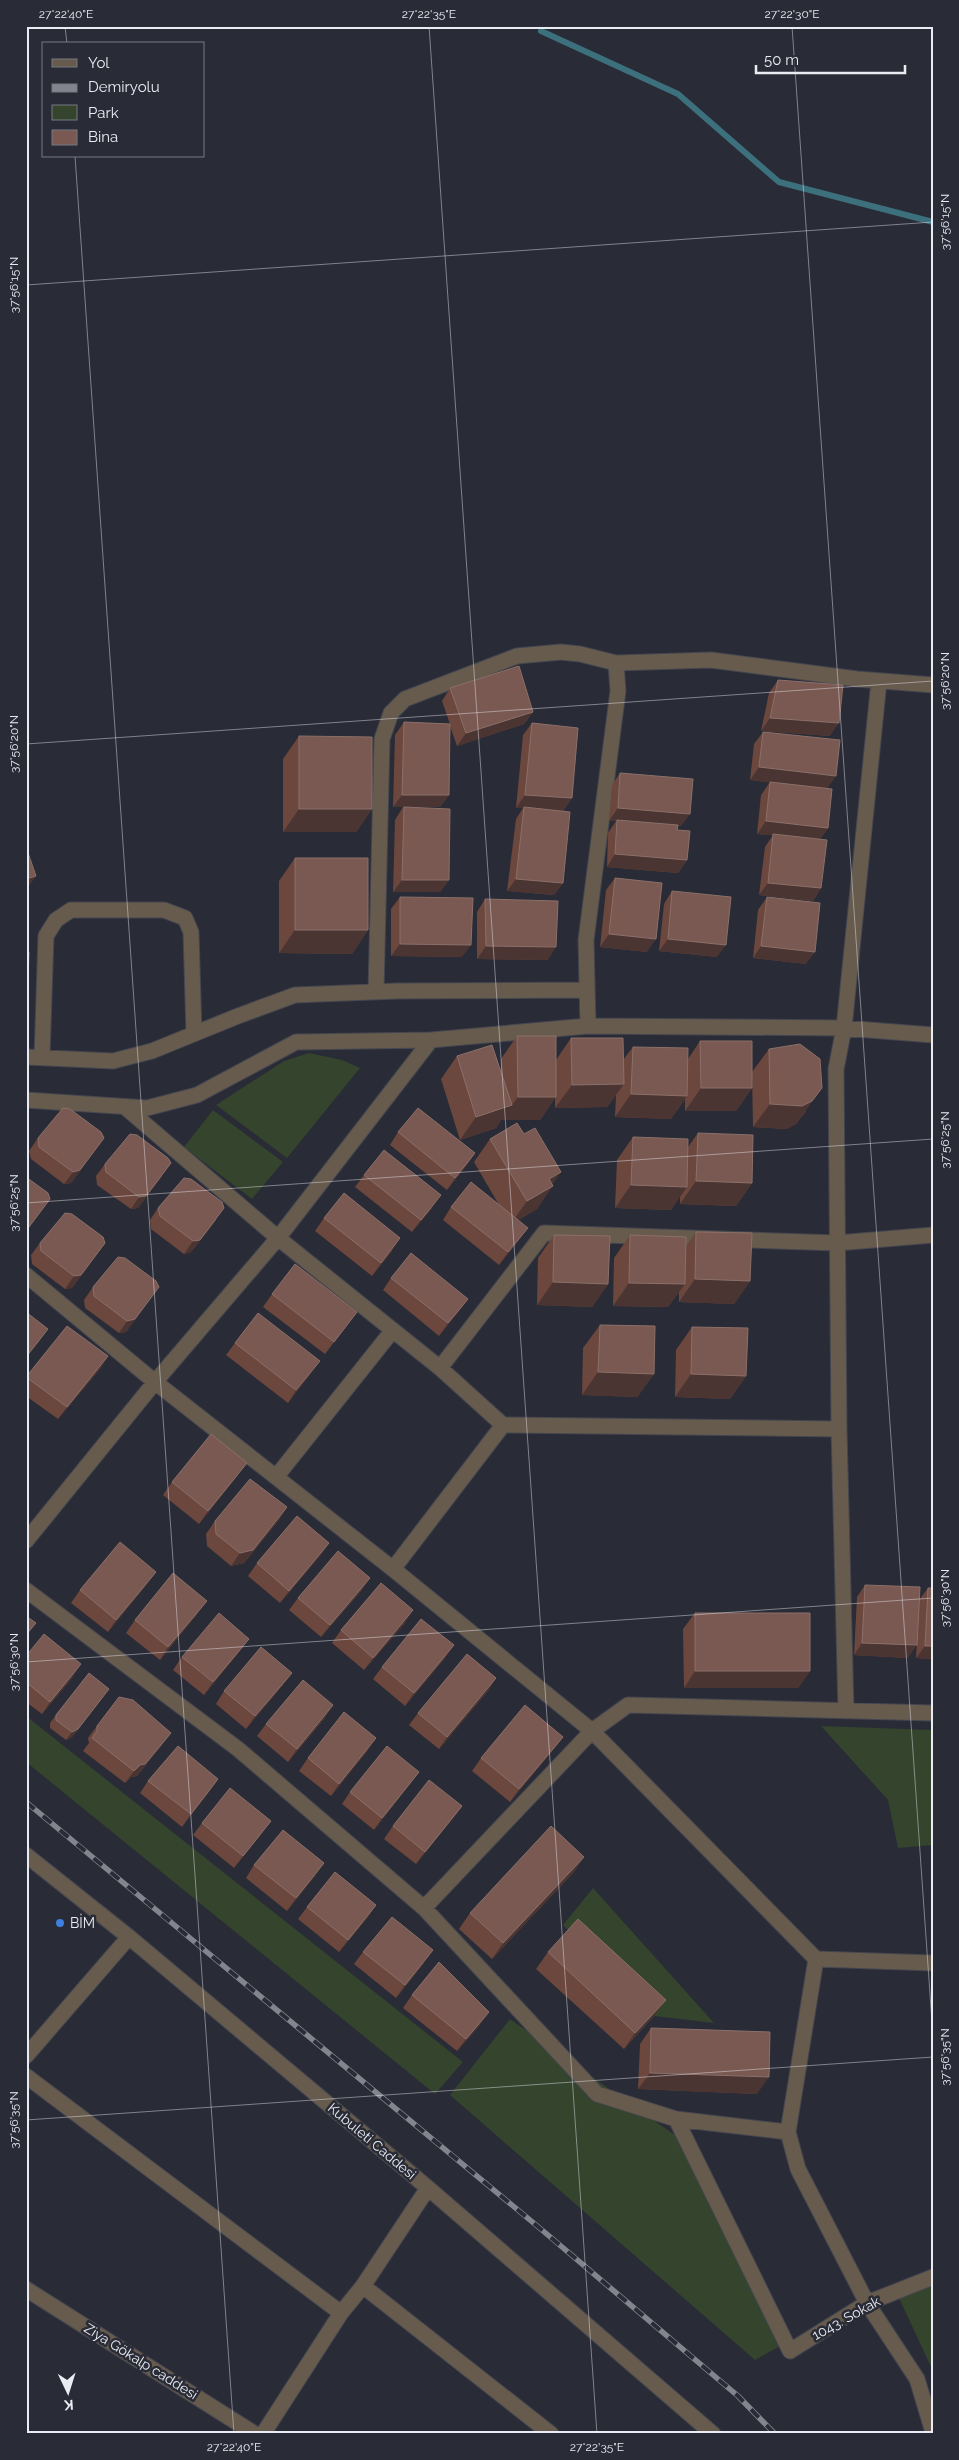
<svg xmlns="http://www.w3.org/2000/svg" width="959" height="2460" viewBox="0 0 959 2460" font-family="Raleway,sans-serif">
<rect width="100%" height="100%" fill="#292b36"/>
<!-- green -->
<path fill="#34442d" d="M309,1053L342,1060L360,1068L287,1158L216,1105L284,1061Z
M213,1110L283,1162L252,1199L184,1147Z
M26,1716L463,2062L435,2094L26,1762Z
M821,1726L933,1730V1845L898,1848L888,1800Z
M593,1888L714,2023L654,2016L563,1925Z
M510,2019L679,2138L782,2345L755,2360L450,2095Z
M933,2285V2371L899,2298Z"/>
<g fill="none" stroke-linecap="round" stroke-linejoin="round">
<!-- stream -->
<path stroke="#3b707c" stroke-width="6" d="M541,31L678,94L779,182L933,222"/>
<!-- minor casing -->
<g stroke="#444650" stroke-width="17">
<path id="minor" d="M376,992L382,739L391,713L405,699L517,656L561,652L580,654L616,663L711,660L857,679L933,685
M588,1026L586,940L618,691L616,663
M26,1057L113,1061L152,1051L238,1016L295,995L397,991L587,990
M42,1057L46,936L56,920L71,910H164L185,918L191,932L194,1034
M26,1100L147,1108L197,1095L296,1042L431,1040L588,1026L844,1028L933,1035
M125,1107L278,1238L440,1368L503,1425
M26,1275L155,1382L393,1569L592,1731L816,1959
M440,1368L544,1233L837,1243L933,1235
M276,1477L393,1330
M26,1541L155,1382L278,1238L431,1040
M393,1569L503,1425L839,1429
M26,1590L238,1749L424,1908L592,1731L628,1705L933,1713
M846,1711L839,1429L836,1069L844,1028L879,681
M26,1855L129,1937L428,2188L713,2434
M424,1908L597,2094L676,2119L788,2132
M933,1963L816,1959L788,2132L798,2169L867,2303L917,2379L933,2432
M26,2056L129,1937
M26,2076L341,2313
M676,2119L790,2351L867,2303L933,2277
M363,2286L551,2434
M26,2289L255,2434
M263,2434L341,2313L363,2286L428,2188"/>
</g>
<!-- minor -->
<use href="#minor" stroke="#675b4d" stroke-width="15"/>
<!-- rail casing -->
<g stroke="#83858e" stroke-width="5.5">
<path id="rail" d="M26,1802L542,2230L738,2396L775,2434"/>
</g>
<!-- rail -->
<use href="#rail" stroke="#292b36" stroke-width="4" stroke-dasharray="11" stroke-linecap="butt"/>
</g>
<!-- wall -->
<path fill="#6c473e" d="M778,680L830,736L761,731L769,693Z
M450,688L533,712L524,724L457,746L450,726L449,795L440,807H405L449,880L440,892H393L395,820L403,807H393L395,735L404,722L450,724L442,701Z
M532,723L572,798L563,811L554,810L563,883L554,895L507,891L516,819L523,808H516L523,735Z
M763,732L827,788L828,828L820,839L821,888L813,901L759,895L765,847L773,835L757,834L761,795L770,782L750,780L754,744Z
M299,736L372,809L356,832H283V759Z
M620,773L681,826H678L677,830L687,860L678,873L607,867L608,833L616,821H609L612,785Z
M295,858L368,930L352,954L279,953V881Z
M615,878L647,952L600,947L606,890Z
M672,891L717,957L659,951L664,904Z
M400,897L462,957L391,956V909Z
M767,897L806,964L753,958L758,910Z
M485,899L548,960L477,959V912Z
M517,1036L556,1060L571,1038L623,1060L633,1047L688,1059L700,1041L752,1088L736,1111H685V1099L671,1119L615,1117L616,1095L607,1107L555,1108V1098L540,1120H501L496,1128L460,1140L441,1079L457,1056L501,1072V1059Z
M769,1049L806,1111L796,1124L786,1129L753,1127L752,1072Z
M398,1132L475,1153L466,1166L447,1190L390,1145Z
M698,1133L752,1183L736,1206L680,1204V1196L671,1210L615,1208L617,1160L633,1137L688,1147Z
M38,1138H104L71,1183L64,1184L31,1159L29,1151Z
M490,1139L552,1185L537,1209L518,1220L519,1240L499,1265L443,1220L451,1207L499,1205L474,1162Z
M105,1164L162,1176L138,1208L131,1209L97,1185L96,1176Z
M364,1175L432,1208L412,1232L355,1187Z
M158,1208L216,1220L191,1252L184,1254L151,1229L150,1220Z
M324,1218L392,1251L372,1276L315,1231Z
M696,1232L750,1281L734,1304L679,1302V1292L668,1307L613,1306L614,1258L630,1235L686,1246Z
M554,1235L608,1284L592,1307L537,1305L538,1258Z
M40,1243H105L72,1288L65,1289L32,1264L31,1255Z
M391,1278L468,1299L459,1311L439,1336L383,1290Z
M93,1287L150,1299L126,1332L119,1333L85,1308L84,1300Z
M272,1294L357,1312L325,1354L263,1307Z
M600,1325L654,1374L637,1397L582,1395L583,1348Z
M692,1327L746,1376L730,1399L675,1397L676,1350Z
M235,1343L311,1373L288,1403L226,1355Z
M108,1356L100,1369L58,1419L26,1396V1377Z
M238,1475L199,1524L163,1495L172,1482Z
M287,1507L279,1520L244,1563L231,1566L207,1546L206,1534L215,1521Z
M329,1543L320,1556L280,1603L248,1576L257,1563Z
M147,1584L108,1632L71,1603L80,1590Z
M865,1585L908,1658L854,1655L857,1597Z
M928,1588H933V1659L916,1658L919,1600Z
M362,1590L321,1637L289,1610L298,1598Z
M198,1613L160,1660L126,1633L135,1620Z
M695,1613L810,1671L798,1688H684L683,1629Z
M405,1623L364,1670L332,1643L341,1630Z
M240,1651L204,1695L173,1670L182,1657Z
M26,1656L73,1677L42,1714L26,1702Z
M445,1658L405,1706L373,1679L382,1667Z
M496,1678L488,1691L439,1749L409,1725L418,1713Z
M283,1685L246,1729L216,1704L224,1691Z
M103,1697L72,1737L66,1740L50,1728V1723L56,1715Z
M325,1718L288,1762L257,1736L266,1724Z
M97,1726L162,1745L137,1776L131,1777L125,1783L83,1751L89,1743L88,1738Z
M563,1737L554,1749L510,1802L472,1771L481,1758Z
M368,1750L331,1796L299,1771L308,1758Z
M419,1772L410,1784L374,1830L342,1804L350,1792Z
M218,1779L182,1827L140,1793L148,1781Z
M462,1806L453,1818L416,1864L384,1839L393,1826Z
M202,1823L262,1833L234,1868L193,1835Z
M584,1857L573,1873L492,1959L459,1929L470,1913Z
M254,1865L315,1876L287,1911L246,1878Z
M376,1905L368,1917L339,1952L298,1919L307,1907Z
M363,1952L424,1963L396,1998L354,1964Z
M548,1952L654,2016L624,2049L536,1969Z
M412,1995L480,2025L457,2051L403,2008Z
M651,2028L757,2094L638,2089L640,2044Z"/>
<!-- shaded-wall -->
<path fill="#4b3532" d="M533,712L524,724L457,746L466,733Z
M770,718L839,723L830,736L761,731Z
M759,767L836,776L827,789L750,780Z
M402,795H449L440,807H393Z
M525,795L572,798L563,811L524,808V807L523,808H516Z
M618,808L690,814L681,826L617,822V820L616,821H609Z
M299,809H372L356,832H283Z
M766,821L828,828L819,840L757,834Z
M615,854L687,860L678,873L607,867Z
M36,876L26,890V879Z
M516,879L563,883L554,895L507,891Z
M402,880H449L440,892H393Z
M768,883L821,888L813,901L759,895Z
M295,930H368L352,954L279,953Z
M609,934L656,939L647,952L600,947Z
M668,939L726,945L717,957L659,951Z
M400,944L471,945L462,957L391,956Z
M486,946L556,947L548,960L477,959Z
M761,946L815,952L806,964L753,958Z
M624,1084L607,1107L555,1108L572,1085Z
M701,1088H752L736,1111H685Z
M822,1088L796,1124L786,1129L753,1127L770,1104Z
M631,1094L687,1096L671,1119L615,1117Z
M518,1097H556L540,1120H501L496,1128L460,1140L476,1117L512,1105Z
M104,1138L71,1183L64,1184L73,1172Z
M475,1153L466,1166L447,1190L455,1178Z
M171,1163L138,1208L131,1209L139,1197Z
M561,1172L550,1188L553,1186L537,1209L510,1225L527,1201L549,1179Z
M696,1181L752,1183L736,1206L680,1204Z
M631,1185L687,1187L671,1210L615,1208Z
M441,1195L432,1208L412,1232L421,1220Z
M224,1208L191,1252L184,1254L193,1241Z
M528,1228L519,1240L499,1265L508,1252Z
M400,1238L392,1251L372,1276L381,1263Z
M105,1243L72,1288L65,1289L74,1276Z
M695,1279L750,1281L734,1304L679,1302Z
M553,1282L608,1284L592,1307L537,1305Z
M629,1283L685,1284L668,1307L613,1306Z
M159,1287L126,1332L119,1333L127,1321Z
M468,1299L459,1311L439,1336L448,1323Z
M48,1329L39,1342L26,1358V1357Z
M108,1356L100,1369L58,1419L67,1407Z
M320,1361L311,1373L288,1403L296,1390Z
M598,1372L654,1374L637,1397L582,1395Z
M691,1374L746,1376L730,1399L675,1397Z
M247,1463L238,1475L199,1524L208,1511Z
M287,1507L279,1520L244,1563L231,1566L240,1553Z
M329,1543L320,1556L280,1603L289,1591Z
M156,1572L147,1584L108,1632L116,1620Z
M370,1578L362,1590L321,1637L330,1625Z
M207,1601L198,1613L160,1660L168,1647Z
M413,1610L405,1623L364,1670L373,1658Z
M249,1639L240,1651L204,1695L213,1682Z
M862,1643L917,1645L908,1658L854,1655Z
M454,1645L445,1658L405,1706L414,1693Z
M925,1646H933V1659L916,1658Z
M81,1664L73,1677L42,1714L50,1702Z
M695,1671H810L798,1688H684Z
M292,1673L283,1685L246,1729L255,1716Z
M496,1678L488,1691L439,1749L447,1737Z
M109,1689L72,1737L66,1740L72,1732Z
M333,1705L325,1718L288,1762L297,1749Z
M171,1733L162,1745L137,1776L131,1777L125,1783L134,1771Z
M563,1737L554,1749L510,1802L519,1789Z
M376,1738L368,1750L331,1796L339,1784Z
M419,1772L410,1784L374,1830L382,1818Z
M218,1779L210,1791L182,1827L191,1814Z
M462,1806L453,1818L416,1864L425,1852Z
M271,1821L262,1833L234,1868L243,1856Z
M584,1857L573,1873L492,1959L503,1943Z
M324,1863L315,1876L287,1911L296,1898Z
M376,1905L368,1917L339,1952L348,1940Z
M433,1950L424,1963L396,1998L405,1985Z
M666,2000L654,2016L624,2049L635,2033Z
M489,2012L480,2025L457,2051L466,2039Z
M650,2073L769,2077L757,2094L638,2089Z"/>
<!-- building -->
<path fill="#795951" stroke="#8b706a" d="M519,666L533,712L466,733L450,688Z
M778,680L843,685L839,723L770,718Z
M404,722L450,724L449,795H402Z
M532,723L578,728L572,798L525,795Z
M763,732L840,740L836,776L759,767Z
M299,736L372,737V809H299Z
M620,773L693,779L690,814L618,808Z
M770,782L832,789L828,828L766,821Z
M404,807L450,809L449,880H402Z
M524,807L570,812L563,883L516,879Z
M617,820L678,825L677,830L690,831L687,860L615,854Z
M773,834L827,840L821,888L768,883Z
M26,847L36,876L26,879Z
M295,858H368V930H295Z
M615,878L662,883L656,939L609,934Z
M672,891L731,897L726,945L668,939Z
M400,897L473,898L471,945L400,944Z
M767,897L820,903L815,952L761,946Z
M485,899L558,901L556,947L486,946Z
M26,952H29L27,1009H26Z
M517,1036H556V1097H518Z
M571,1038H623L624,1084L572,1085Z
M700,1041H752V1088H701Z
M800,1044L820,1059L822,1088L812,1101L802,1106L770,1104L769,1049Z
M492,1045L512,1105L476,1117L457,1056Z
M633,1047L688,1048L687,1096L631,1094Z
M63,1108L70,1109L101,1132L104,1138L80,1170L73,1172L39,1147L38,1138Z
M418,1108L475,1153L455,1178L398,1132Z
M517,1123L524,1134L535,1128L561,1172L549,1179L553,1186L527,1201L490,1139Z
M698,1133L753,1135L752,1183L696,1181Z
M130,1134L137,1135L168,1158L171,1163L146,1196L139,1197L106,1172L105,1164Z
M633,1137L688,1139L687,1187L631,1185Z
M384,1150L441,1195L421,1220L364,1175Z
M26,1177L48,1193L50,1199L26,1231Z
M184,1178L191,1179L222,1202L224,1208L200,1240L193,1241L160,1216L158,1208Z
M471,1182L528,1228L508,1252L451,1207Z
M344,1193L400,1238L381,1263L324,1218Z
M65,1213L72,1214L103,1237L105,1243L81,1275L74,1276L41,1251L40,1243Z
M696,1232L752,1233L750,1281L695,1279Z
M554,1235L610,1236L608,1284L553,1282Z
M630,1235L686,1237L685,1284L629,1283Z
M411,1253L468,1299L448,1323L391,1278Z
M118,1257L125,1258L156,1281L159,1287L135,1319L127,1321L94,1296L93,1287Z
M295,1264L357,1312L334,1342L272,1294Z
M26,1312L48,1329L26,1357Z
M258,1313L320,1361L296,1390L235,1343Z
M600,1325L655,1326L654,1374L598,1372Z
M67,1326L108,1356L67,1407L26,1377Z
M692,1327L748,1328L746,1376L691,1374Z
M211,1434L247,1463L208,1511L172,1482Z
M250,1479L287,1507L253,1550L240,1553L216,1534L215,1521Z
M297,1516L329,1543L289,1591L257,1563Z
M120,1542L156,1572L116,1620L80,1590Z
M338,1551L370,1578L330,1625L298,1598Z
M173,1573L207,1601L168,1647L135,1620Z
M381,1583L413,1610L373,1658L341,1630Z
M865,1585L920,1587L917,1645L862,1643Z
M928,1588H933V1646H925Z
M219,1613L249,1639L213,1682L182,1657Z
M695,1613H810V1671H695Z
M26,1616L36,1623L26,1635Z
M421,1619L454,1645L414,1693L382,1667Z
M44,1634L81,1664L50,1702L26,1682V1656Z
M261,1647L292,1673L255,1716L224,1691Z
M467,1654L496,1678L447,1737L418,1713Z
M89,1673L109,1689L78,1729L72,1732L56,1720V1715Z
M303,1680L333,1705L297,1749L266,1724Z
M119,1697L133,1700L171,1733L145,1764L140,1765L134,1771L92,1738L97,1731V1726Z
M525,1705L563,1737L519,1789L481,1758Z
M344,1712L376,1738L339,1784L308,1758Z
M178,1746L218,1779L191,1814L148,1781Z
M387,1746L419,1772L382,1818L350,1792Z
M429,1780L462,1806L425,1852L393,1826Z
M230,1788L271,1821L243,1856L202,1823Z
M551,1826L584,1857L503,1943L470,1913Z
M283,1830L324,1863L296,1898L254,1865Z
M335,1872L376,1905L348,1940L307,1907Z
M392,1917L433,1950L405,1985L363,1952Z
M578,1919L666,2000L635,2033L548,1952Z
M439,1962L489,2012L466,2039L412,1995Z
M651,2028L770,2032L769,2077L650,2073Z"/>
<!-- ticks -->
<path fill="none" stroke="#eaecf3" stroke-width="1" stroke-opacity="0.45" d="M65,26L67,44M429,26L597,2434M792,26L933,2037M75,156L234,2434M26,285L933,222M26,744L933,681M26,1203L933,1139M26,1662L933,1598M26,2120L933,2057"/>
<!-- markers -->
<circle fill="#3f7fe0" stroke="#292b36" stroke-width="2" cx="60" cy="1923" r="5"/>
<g text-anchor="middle" stroke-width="5" stroke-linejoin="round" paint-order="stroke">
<!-- poi labels -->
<g font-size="14" fill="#eaecf3" stroke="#292b36" text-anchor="start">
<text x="70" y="1928">BİM</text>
</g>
<!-- street labels -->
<g font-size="14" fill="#eaecf3" stroke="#292b36">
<text transform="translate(372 2141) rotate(40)" y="5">Kubuleti Caddesi</text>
<text transform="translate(846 2318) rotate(-29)" y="5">1043. Sokak</text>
<text transform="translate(141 2361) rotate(32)" y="5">Ziya Gökalp caddesi</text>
</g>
</g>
<!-- border -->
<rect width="959" height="2460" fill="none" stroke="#292b36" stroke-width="55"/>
<!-- legend -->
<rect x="42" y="42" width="162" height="115" fill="#292b36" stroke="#767882"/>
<rect x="52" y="59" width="25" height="8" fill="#675b4d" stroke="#767882"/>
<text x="88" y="68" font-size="15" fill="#eaecf3">Yol</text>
<rect x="52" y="84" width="25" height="8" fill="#83858e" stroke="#767882"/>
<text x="88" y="92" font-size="15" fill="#eaecf3">Demiryolu</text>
<rect x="52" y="105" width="25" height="15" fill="#34442d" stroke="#767882"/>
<text x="88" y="118" font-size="15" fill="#eaecf3">Park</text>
<rect x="52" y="130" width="25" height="15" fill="#795951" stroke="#767882"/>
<text x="88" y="142" font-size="15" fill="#eaecf3">Bina</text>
<!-- north arrow -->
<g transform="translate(68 2392) rotate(176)" stroke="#292b36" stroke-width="4" paint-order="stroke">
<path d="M0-4L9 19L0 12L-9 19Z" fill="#eaecf3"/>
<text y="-8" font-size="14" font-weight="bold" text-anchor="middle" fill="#eaecf3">K</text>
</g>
<!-- scale -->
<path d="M756 65v8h149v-8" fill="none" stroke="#eaecf3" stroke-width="2.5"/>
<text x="764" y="65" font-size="15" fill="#eaecf3" stroke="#292b36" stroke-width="4" paint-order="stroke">50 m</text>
<rect x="28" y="28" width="904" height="2404" fill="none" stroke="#eaecf3" stroke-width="2"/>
<g font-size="12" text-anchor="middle" fill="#eaecf3">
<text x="66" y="18">27°22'40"E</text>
<text x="429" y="18">27°22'35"E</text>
<text x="792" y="18">27°22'30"E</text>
<text transform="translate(945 222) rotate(-90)" y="4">37°56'15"N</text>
<text transform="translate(14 285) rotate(-90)" y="4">37°56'15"N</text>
<text transform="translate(945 681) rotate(-90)" y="4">37°56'20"N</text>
<text transform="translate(14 744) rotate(-90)" y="4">37°56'20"N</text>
<text transform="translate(945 1140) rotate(-90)" y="4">37°56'25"N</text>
<text transform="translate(14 1203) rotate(-90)" y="4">37°56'25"N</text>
<text transform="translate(945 1598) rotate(-90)" y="4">37°56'30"N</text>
<text transform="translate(14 1662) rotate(-90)" y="4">37°56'30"N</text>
<text transform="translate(945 2057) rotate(-90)" y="4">37°56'35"N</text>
<text transform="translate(14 2120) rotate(-90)" y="4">37°56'35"N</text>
<text x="234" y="2451">27°22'40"E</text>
<text x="597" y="2451">27°22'35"E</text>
</g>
</svg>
